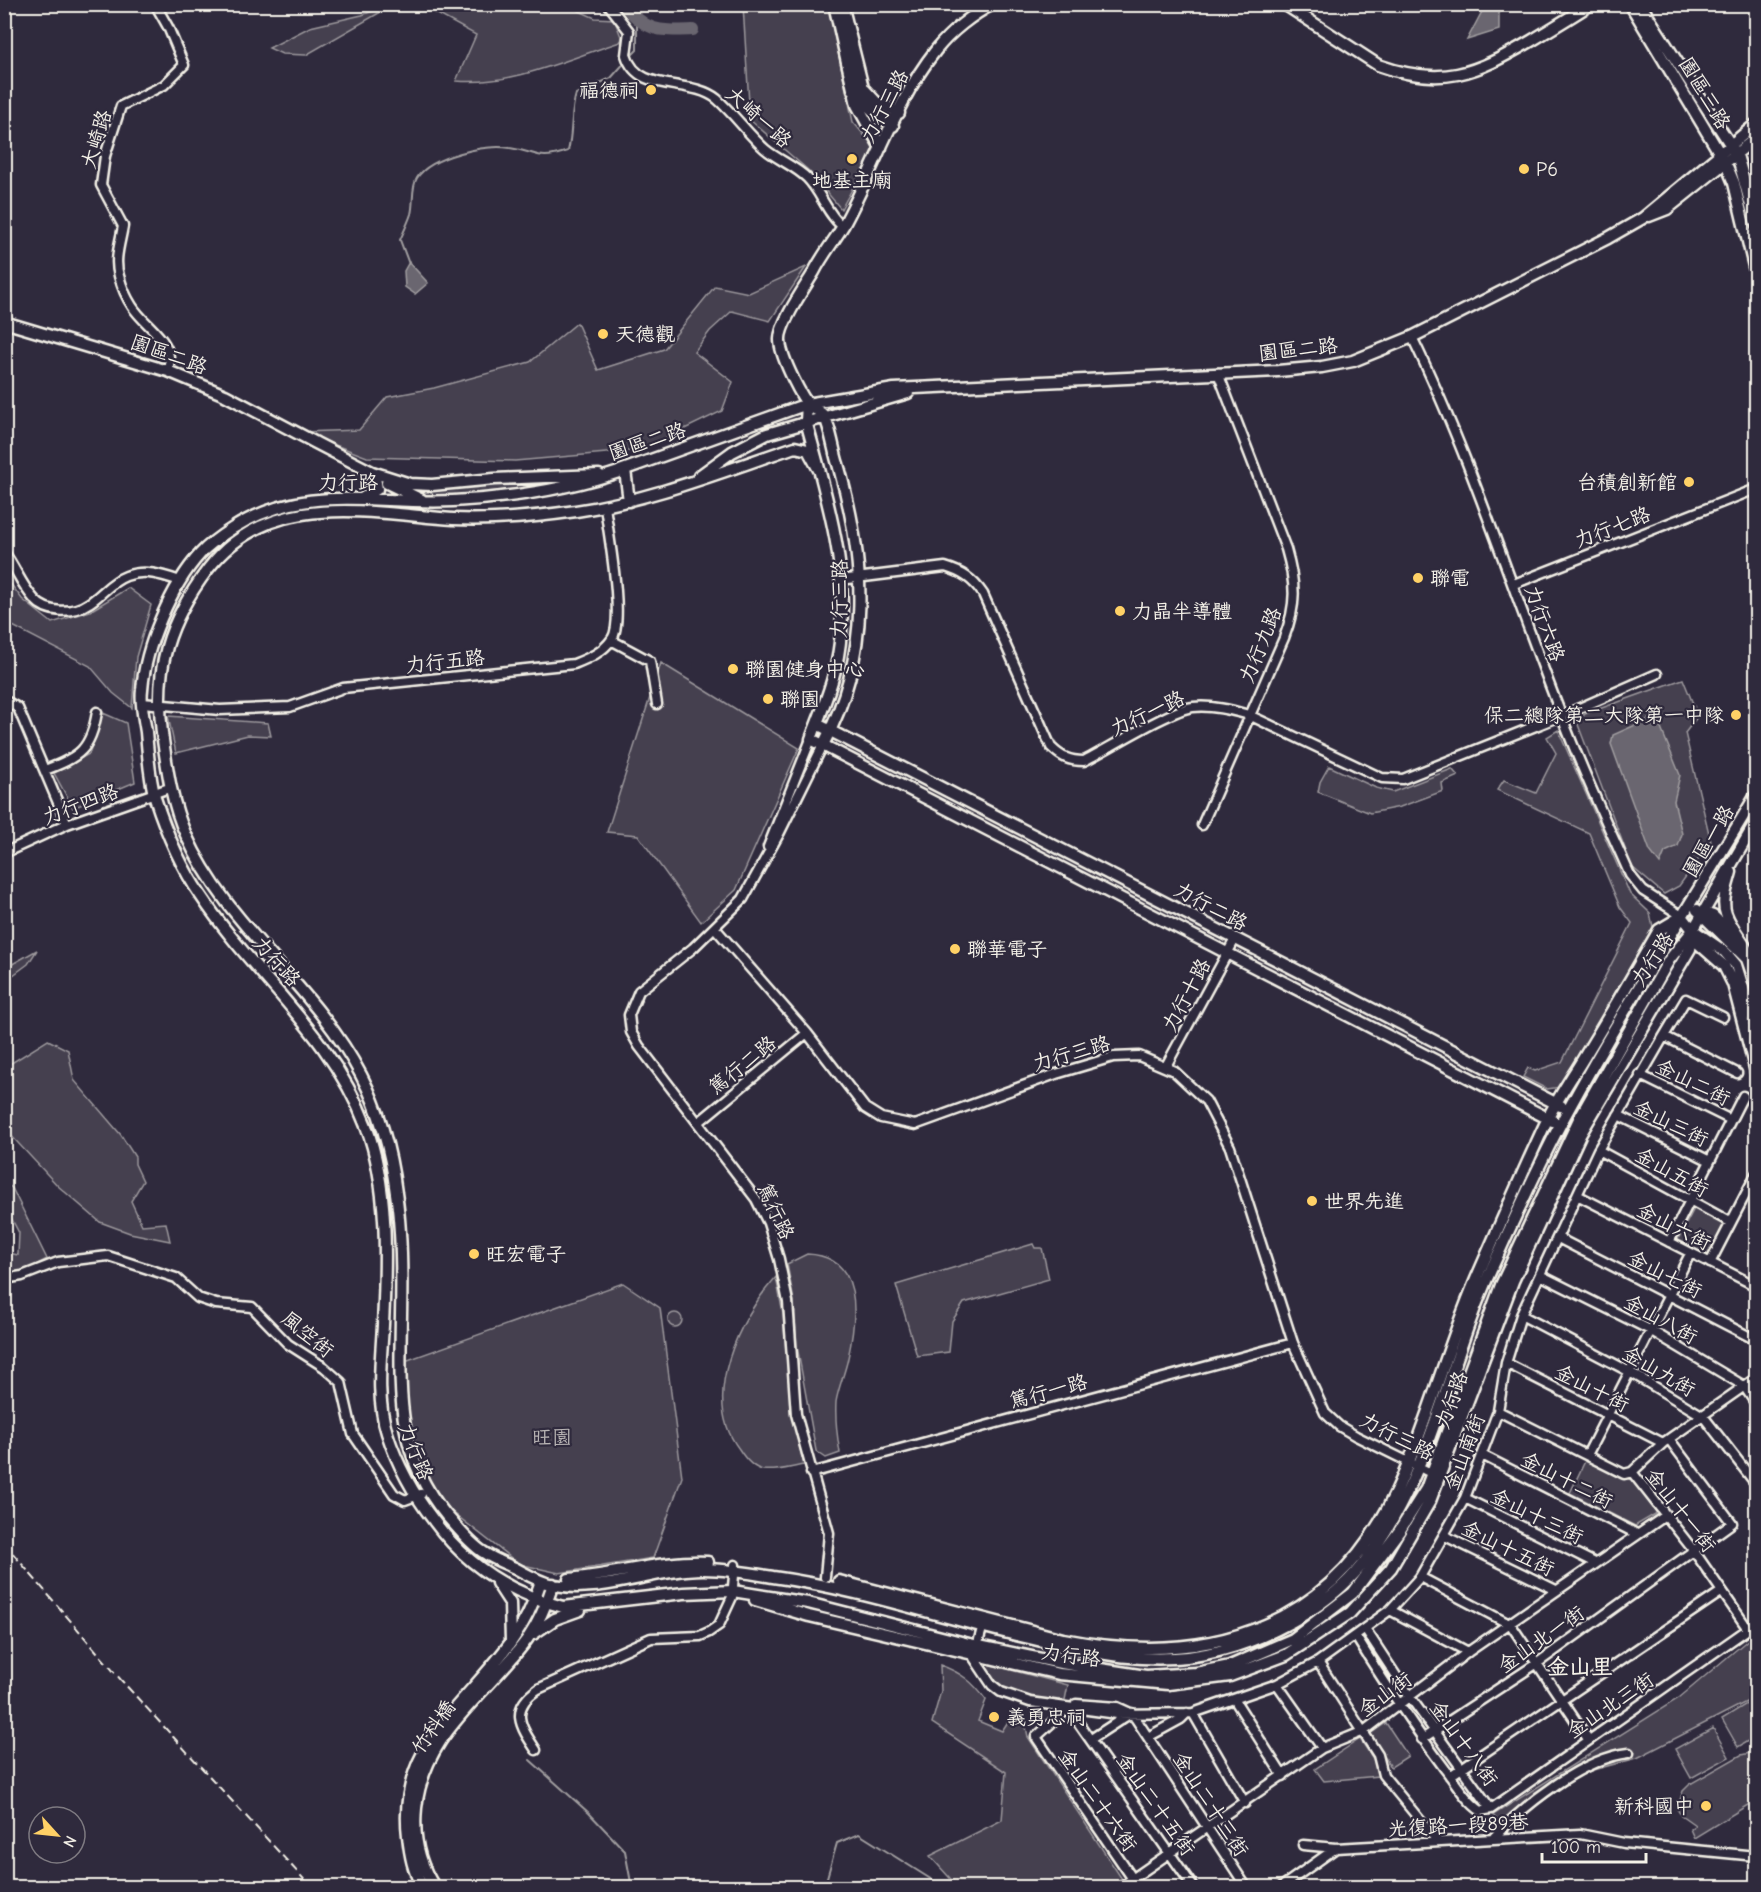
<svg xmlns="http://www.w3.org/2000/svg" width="1761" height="1892" viewBox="0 0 1761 1892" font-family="'Comic Neue','LXGW WenKai TC',sans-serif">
<rect width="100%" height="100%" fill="#2f2a3d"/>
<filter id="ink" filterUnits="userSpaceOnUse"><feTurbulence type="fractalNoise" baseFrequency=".0167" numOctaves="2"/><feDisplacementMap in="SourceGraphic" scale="12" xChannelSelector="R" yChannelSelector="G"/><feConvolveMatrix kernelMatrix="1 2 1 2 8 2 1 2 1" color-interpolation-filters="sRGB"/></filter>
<g filter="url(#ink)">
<!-- green -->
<path fill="#454050" stroke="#9c989c" stroke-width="1.5" d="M381,5H393L306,55L282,54L269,48L310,27L362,15L381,8Z
M421,5H566L595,18L614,19L622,39L620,42C567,59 513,86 456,81L476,35Z
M743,5H828L853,122L875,148L841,209L808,170L750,120Z
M806,267L770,321L732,311L710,331L694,352L733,382L722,411L641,450L515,461L367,457L301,432L359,430L387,397L434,388L530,362L577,323L598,370L664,349L715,286L749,293Z
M575,482L427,499L403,488Z
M4,575L22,599L52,623L90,611L128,588L151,605L136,657L132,708L113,693L90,666L5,622Z
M661,663L799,748L736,890L701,922L638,835L607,832Z
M1683,679L1698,716L1685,733L1711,842L1679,886L1664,894L1632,867L1577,722L1585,714Z
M103,713L126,723L135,782L73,808L54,773L89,754Z
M168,716L268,723L271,736L248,735L176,753Z
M1558,730L1630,894L1650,913L1653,927L1561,1087L1547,1089L1523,1077L1528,1068L1535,1071L1562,1062L1632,923L1620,907L1589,833L1497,790L1504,780L1536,793L1556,753L1547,737Z
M1329,766L1376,788L1393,792L1452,769L1458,776L1442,783L1443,791L1400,807L1370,813L1318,792L1320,782Z
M37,950L28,964L5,981V962L9,966Z
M48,1040L68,1050L74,1080L121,1135L135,1157V1164L143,1181L131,1201L142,1225L166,1223L170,1241L130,1233L100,1222L58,1186L5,1129V1067Z
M5,1183L12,1188L47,1259L12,1278L5,1273L4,1252L18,1255L19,1233L5,1206Z
M1695,1207L1727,1224L1709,1259L1676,1243Z
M1033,1244L1035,1248H1042L1049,1279L964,1303L952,1321L949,1352L917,1356L896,1285Z
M807,1254C864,1256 857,1317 848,1358C845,1373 838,1388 836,1402C835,1419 837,1436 840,1453L826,1458L816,1451L797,1346L794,1301L787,1264Z
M776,1277L783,1314L791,1413L804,1465C791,1467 777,1472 763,1470C753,1468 744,1457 739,1449C700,1398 739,1318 776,1277Z
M623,1283L660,1308L682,1477L653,1558L559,1573L519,1564L451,1511L431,1483L409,1428L405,1361Z
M668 1320a7 7 0 1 1 14 0a7 7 0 1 1-14 0Z
M1586,1459L1633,1480L1657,1513L1635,1526L1570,1493Z
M1756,1633V1697L1637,1758L1582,1773L1504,1829L1493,1815L1679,1698Z
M984,1663L1068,1685L1065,1700C1028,1698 1001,1701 984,1663Z
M940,1665C962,1673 973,1682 986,1700L978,1721L1002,1731L1011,1717H1024L1028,1737L1124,1882L1117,1888L958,1887L930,1856L1002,1820L1006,1772L932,1723L941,1691Z
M1748,1703L1756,1717V1736L1738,1747L1722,1719Z
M1386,1723L1408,1756L1391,1767L1370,1734Z
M1713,1728L1729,1757L1691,1778L1675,1749Z
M1360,1739L1374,1760L1378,1776L1324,1781L1315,1769Z
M1750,1753L1756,1755V1800L1694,1838L1690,1829L1695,1825L1681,1815L1677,1809L1683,1791L1690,1784L1741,1755Z"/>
<!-- water -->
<path fill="#6a6670" stroke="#a19ea0" stroke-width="1.5" d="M1486,4L1499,5V30L1467,40Z
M409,262L428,283L415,294L405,287L404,271Z
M1651,718L1658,721L1680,775L1674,801L1682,834L1678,846L1665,852L1660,864L1650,851L1611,744L1613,735Z"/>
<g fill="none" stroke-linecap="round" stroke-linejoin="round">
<!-- stream -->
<path stroke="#a19ea0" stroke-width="2" d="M631,56L637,50V21
M409,264L400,240C404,231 408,223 411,214C414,204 411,187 417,178C431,156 486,144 510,148C539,152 536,162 568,151C573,132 570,113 576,94L611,78L627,60
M530,1760L589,1813L625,1851L632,1888
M824,1888L837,1843L859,1834L945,1888"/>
<!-- river -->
<path stroke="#6a6670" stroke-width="12" d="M624,4C646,33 660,31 693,30"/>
<!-- minor casing -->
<g stroke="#f4f1e8" stroke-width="13">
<path id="minor" d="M155,4L168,27L184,65L164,85L121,106L105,156L101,185L123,226C120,244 114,259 119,276C122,287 126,297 132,306C146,328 176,340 168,371
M608,4L629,31L626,55C638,95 690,77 717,99C734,114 748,134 765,149C778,160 795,166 807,178C821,192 827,214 842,226
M1412,337C1472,460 1512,590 1562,717C1582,771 1607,823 1630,875L1643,891L1682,916
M4,552C15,567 22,586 34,599C47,614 73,614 89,603C102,595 110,582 126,576C145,569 162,575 180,581
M840,580L945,567C962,572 973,579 983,594L1051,747C1061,757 1069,761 1084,761C1106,750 1172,709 1193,707C1212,705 1231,710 1249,715L1382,778L1403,779L1573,711L1657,674
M1514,584L1756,489
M611,640L650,661L657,704
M4,700L18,708L67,824
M142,703L220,710L290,707L343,688L574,664C589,658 602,653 612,639C625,620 608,532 605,506
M823,745L780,832L743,899L693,948L639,991L629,1015L631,1032L639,1046L756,1199L768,1223L779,1259L788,1302L796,1414L829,1533L825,1577
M45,770C80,757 91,749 97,712
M1202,825L1284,638C1297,604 1296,584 1286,549L1218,373
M768,847L811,739
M4,853L67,824L169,788
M715,928L807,1033L865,1108L881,1118L915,1125L1056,1074L1113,1057L1139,1056L1174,1071L1206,1101L1230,1147L1293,1343L1325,1413L1339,1426L1356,1436L1437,1476
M1723,1017L1686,999L1664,1036L1737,1073
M1166,1066L1235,939
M1640,1075L1731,1120
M1618,1115L1710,1161
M699,1122L807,1033
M1598,1150L1730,1222
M1577,1195L1756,1286
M1558,1238L1756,1340
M1669,1242L1743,1096
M1710,1263L1756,1174
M1540,1275L1650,1330L1744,1386L1756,1404
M4,1279L22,1276L58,1262L108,1256L176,1278L198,1298L216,1304L252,1307L288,1344L324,1367L341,1382L353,1434L394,1494L405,1500L421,1494
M1521,1315L1630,1372L1703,1416L1756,1484
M1506,1363L1663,1443
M1498,1411L1624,1474L1632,1472
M1482,1455L1637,1534
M1587,1455L1690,1254
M1632,1472L1663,1443L1756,1378
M811,1473L1293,1343
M1465,1498L1595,1563
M1445,1536L1556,1590
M1420,1577L1511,1625L1588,1739
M1390,1610L1468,1652
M984,1621L974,1658L992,1685L1001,1692L1030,1702L1117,1714L1193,1713L1277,1684L1318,1662L1390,1610L1420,1577L1465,1498L1498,1411L1506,1363L1521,1315L1598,1150L1664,1036
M1366,1630L1410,1697L1491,1809
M1356,1637C1384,1682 1413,1726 1445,1769C1456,1783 1466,1801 1481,1811L1491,1809L1748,1629L1694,1551L1632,1472
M1318,1662L1378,1755L1383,1775L1438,1842
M1277,1684L1322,1748
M1234,1699L1283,1776
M1076,1704L1117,1707L1128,1712
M1068,1708L1036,1737L1139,1888
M1068,1708L1194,1888
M1132,1713L1247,1888
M1193,1713L1245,1803
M1148,1737L1181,1719L1187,1713
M1091,1739L1131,1713
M1422,1739L1539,1662L1732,1523L1669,1439
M536,1750C520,1726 509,1709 538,1689L651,1638L700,1636L709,1632L719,1625L732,1597L735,1565
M1450,1776L1721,1592
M1494,1837C1526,1804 1583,1758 1629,1753
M1303,1845L1336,1848L1580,1834L1624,1843L1756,1856
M1119,1888L1322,1748L1364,1731L1468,1652L1665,1516
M1280,1888L1336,1848"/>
</g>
<!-- tertiary casing -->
<g stroke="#f4f1e8" stroke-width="15">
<path id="tertiary" d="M834,4L853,89L871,109L893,126
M842,4L863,88L876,102L899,113
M1284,4L1378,65C1442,88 1475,74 1531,41C1551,29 1571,17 1591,4
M1630,4L1726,164L1734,183L1756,275
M1640,4L1737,155L1756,224
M855,96L857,105L881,148
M1649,216L1667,209L1756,138
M4,322L168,371L225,395L316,443
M807,404L806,421C827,499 852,574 838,656C833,685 821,712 811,739L1553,1121
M312,441L372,472L410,484L432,485L494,479L599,475
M625,470C569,489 512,498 453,501C373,505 307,482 233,528C222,535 209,544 200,554C171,586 145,647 142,690C140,704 144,718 146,732C148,753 149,777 155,798C166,832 181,867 201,896C254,976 331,1033 366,1126C389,1186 386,1261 383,1325C381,1360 376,1399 387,1433C397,1464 414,1495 434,1521C466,1565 510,1593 563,1607L684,1593L733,1591L808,1603L969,1644L1061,1663L1146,1676L1196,1673L1230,1666L1293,1639L1353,1593L1400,1530L1426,1489L1501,1285L1580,1117L1669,960L1693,930L1756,822
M625,470L629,501
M819,470L808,450L795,447C723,471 651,500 576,511C535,517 494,521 453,519C368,513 269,489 208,569C168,622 154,668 162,733C167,768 171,802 186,835C227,927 315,986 361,1075C380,1111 391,1153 396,1193C402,1232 402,1275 401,1315C400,1390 395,1454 446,1515C457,1527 469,1543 483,1552C493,1559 504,1563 515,1568C522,1572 538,1580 546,1583C597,1597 652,1569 703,1569C726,1569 750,1573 773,1577C859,1589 943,1618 1029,1638C1090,1653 1156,1668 1219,1651C1267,1638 1321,1611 1355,1573C1429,1489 1445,1369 1491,1270C1515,1217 1539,1163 1567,1112C1626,1004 1693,900 1756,795
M620,471L807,404L894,389L1278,371L1322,367L1353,361L1412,337L1608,238L1643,218L1756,124
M699,476L732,452L767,434L908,393
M387,483L422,500
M363,498L377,489L375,477
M817,724L1561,1106
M823,745C872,653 866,562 838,464C834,453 830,425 824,416C820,410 810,409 806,402C798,390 780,355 780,340C779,324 805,287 814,272C822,256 834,241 843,226C874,170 896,100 936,50C950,32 973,14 993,4
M1731,872C1728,884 1721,901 1726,914C1732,931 1749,948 1756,966
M1697,910L1747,959L1756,985
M1704,913L1713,916L1736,938
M1682,916L1693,930L1699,944L1724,966L1733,984L1756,1072
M1693,930L1725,952L1736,965L1756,1030
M569,1579C616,1575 662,1560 708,1562
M839,1581L1063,1639C1214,1669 1341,1625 1403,1476C1432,1409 1450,1337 1480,1270C1502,1220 1524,1169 1547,1120C1558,1097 1573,1076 1586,1054C1611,1013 1635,972 1659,930L1679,918
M497,1583L510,1603L511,1642
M755,1600L809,1616L1059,1674L1168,1684L1230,1676L1286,1655L1350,1613L1391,1568L1430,1501L1513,1281L1580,1135L1690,949L1693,930
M533,1634L555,1619L580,1610
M423,1888C413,1872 410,1854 408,1836C397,1746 464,1707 511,1642C525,1623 534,1603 541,1581
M435,1888C419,1864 413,1837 416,1808C424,1732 486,1696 528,1638C539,1622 547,1603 553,1584"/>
</g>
<!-- minor -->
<use href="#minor" stroke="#2f2a3d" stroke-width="8"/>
<!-- tertiary -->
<use href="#tertiary" stroke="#2f2a3d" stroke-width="10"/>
<!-- rail -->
<path stroke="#f4f1e8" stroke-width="2" stroke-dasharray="9 4.5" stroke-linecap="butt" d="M4,1543L121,1680L312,1888"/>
</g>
</g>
<!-- markers -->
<g fill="#ffd166" stroke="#2f2a3d" stroke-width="2">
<circle cx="651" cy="90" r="6"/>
<circle cx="852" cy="159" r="6"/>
<circle cx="1524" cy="169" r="6"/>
<circle cx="603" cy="334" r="6"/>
<circle cx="1689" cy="482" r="6"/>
<circle cx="1418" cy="578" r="6"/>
<circle cx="1120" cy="611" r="6"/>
<circle cx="733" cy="669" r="6"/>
<circle cx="768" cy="699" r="6"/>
<circle cx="1736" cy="715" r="6"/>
<circle cx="955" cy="949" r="6"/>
<circle cx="1312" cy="1201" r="6"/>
<circle cx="474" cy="1254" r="6"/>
<circle cx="994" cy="1717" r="6"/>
<circle cx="1706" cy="1806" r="6"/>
</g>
<g text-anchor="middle" stroke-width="4.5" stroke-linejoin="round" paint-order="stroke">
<!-- poi labels -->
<g font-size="20" fill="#f4f1e8" stroke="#2f2a3d" text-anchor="start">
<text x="639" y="97" text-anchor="end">福德祠</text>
<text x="1536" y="176">P6</text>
<text x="852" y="187" text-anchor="middle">地基主廟</text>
<text x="615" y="341">天德觀</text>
<text x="1677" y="489" text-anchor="end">台積創新館</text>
<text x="1430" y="585">聯電</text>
<text x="1132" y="618">力晶半導體</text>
<text x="745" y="676">聯園健身中心</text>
<text x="780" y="706">聯園</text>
<text x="1724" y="722" text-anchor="end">保二總隊第二大隊第一中隊</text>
<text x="967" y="956">聯華電子</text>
<text x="1324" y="1208">世界先進</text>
<text x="486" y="1261">旺宏電子</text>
<text x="1006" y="1724">義勇忠祠</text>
<text x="1694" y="1813" text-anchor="end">新科國中</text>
</g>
<!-- street labels -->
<g font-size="20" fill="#f4f1e8" stroke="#2f2a3d">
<text transform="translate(1705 93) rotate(59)" y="7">園區三路</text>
<text transform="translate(884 106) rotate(-62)" y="7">力行三路</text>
<text transform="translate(759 117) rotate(42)" y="7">大崎一路</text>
<text transform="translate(96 139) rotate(-73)" y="7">大崎路</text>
<text transform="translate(1298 349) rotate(-6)" y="7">園區二路</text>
<text transform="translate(169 354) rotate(20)" y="7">園區二路</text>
<text transform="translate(647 441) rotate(-18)" y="7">園區二路</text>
<text x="348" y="489">力行路</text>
<text transform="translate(1612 527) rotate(-21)" y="7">力行七路</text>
<text transform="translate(839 599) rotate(-89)" y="7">力行三路</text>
<text transform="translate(1545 623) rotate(70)" y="7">力行六路</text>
<text transform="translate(1260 645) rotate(-68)" y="7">力行九路</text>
<text transform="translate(445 661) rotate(-6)" y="7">力行五路</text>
<text transform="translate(1147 713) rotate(-25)" y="7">力行一路</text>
<text transform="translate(80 804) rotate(-21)" y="7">力行四路</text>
<text transform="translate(1708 841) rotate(-59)" y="7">園區一路</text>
<text transform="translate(1211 906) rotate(28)" y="7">力行二路</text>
<text transform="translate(1652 959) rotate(-57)" y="7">力行路</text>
<text transform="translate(277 961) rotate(48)" y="7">力行路</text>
<text transform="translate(1186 995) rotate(-62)" y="7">力行十路</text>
<text transform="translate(1071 1053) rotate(-16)" y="7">力行三路</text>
<text transform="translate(742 1065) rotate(-39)" y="7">篤行二路</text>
<text transform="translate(1693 1082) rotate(26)" y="7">金山二街</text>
<text transform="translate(1671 1123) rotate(26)" y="7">金山三街</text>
<text transform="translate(1672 1172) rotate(29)" y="7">金山五街</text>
<text transform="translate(776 1211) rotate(65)" y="7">篤行路</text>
<text transform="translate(1674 1226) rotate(27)" y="7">金山六街</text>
<text transform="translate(1665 1274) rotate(27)" y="7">金山七街</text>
<text transform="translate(1661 1319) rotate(29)" y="7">金山八街</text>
<text transform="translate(308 1334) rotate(39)" y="7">風空街</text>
<text transform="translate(1659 1371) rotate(30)" y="7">金山九街</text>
<text transform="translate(1592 1388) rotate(27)" y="7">金山十街</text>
<text transform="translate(1048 1391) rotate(-15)" y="7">篤行一路</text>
<text transform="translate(1451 1400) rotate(-70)" y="7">力行路</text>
<text transform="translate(1397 1436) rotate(27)" y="7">力行三路</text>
<text transform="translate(416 1451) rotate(68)" y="7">力行路</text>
<text transform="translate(1464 1452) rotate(-69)" y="7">金山南街</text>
<text transform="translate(1567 1480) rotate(27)" y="7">金山十二街</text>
<text transform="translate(1681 1510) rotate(52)" y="7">金山十一街</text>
<text transform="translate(1537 1516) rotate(26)" y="7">金山十三街</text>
<text transform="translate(1508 1548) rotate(26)" y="7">金山十五街</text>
<text transform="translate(1541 1639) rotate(-35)" y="7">金山北一街</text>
<text transform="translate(1071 1655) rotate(8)" y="7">力行路</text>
<text transform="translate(1385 1694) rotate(-36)" y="7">金山街</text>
<text transform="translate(1610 1705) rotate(-34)" y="7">金山北三街</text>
<text transform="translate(433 1727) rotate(-55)" y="7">竹科橋</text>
<text transform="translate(1464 1743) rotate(54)" y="7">金山十八街</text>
<text transform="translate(1098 1800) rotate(55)" y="7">金山二十六街</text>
<text transform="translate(1156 1804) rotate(55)" y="7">金山二十五街</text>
<text transform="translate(1211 1804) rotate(57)" y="7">金山二十三街</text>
<text transform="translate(1458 1825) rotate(-3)" y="7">光復路一段89巷</text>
</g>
<!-- park labels -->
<g font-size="20" fill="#b7b3b3" stroke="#2f2a3d">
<text x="552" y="1444">旺園</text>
</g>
<!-- quarter labels -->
<g font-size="22" font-weight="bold" fill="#f4f1e8" stroke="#2f2a3d">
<text x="1580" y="1674">金山里</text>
</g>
</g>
<!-- margin -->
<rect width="1761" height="1892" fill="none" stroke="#2f2a3d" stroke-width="24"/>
<rect x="12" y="12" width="1737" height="1868" fill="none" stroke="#f4f1e8" stroke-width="2" filter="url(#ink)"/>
<!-- north arrow -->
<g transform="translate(57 1835) rotate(117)"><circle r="28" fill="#2f2a3d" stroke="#7e7a81" stroke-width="1.5"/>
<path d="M0-4.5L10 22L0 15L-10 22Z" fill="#ffd166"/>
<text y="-9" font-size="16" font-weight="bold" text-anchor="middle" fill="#f4f1e8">N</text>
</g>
<!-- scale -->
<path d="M1542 1853v9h104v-9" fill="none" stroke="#f4f1e8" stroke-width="3"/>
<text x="1551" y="1853" font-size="18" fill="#f4f1e8" stroke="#2f2a3d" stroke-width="4.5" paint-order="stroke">100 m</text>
</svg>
